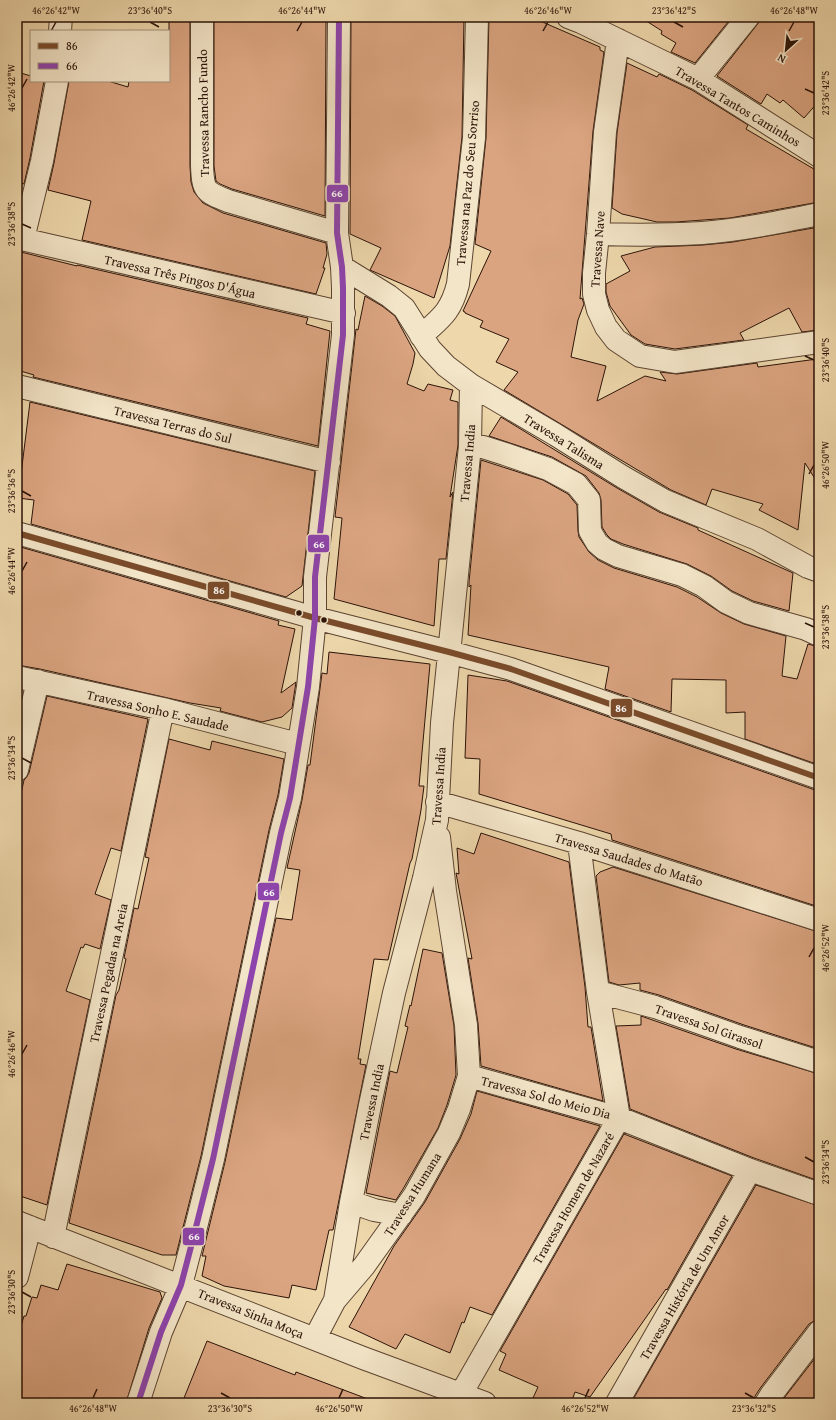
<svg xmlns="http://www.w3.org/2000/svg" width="836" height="1420" viewBox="0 0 836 1420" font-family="'Gentium Book Plus',serif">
<rect width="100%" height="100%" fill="#edd7ab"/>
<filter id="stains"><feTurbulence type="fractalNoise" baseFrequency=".005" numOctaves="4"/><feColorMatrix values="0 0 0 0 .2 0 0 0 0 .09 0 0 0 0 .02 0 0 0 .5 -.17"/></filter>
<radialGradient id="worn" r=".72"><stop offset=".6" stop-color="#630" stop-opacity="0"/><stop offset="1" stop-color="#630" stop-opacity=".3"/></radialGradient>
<!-- building -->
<path fill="#daa480" stroke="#2b1308" d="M169,17H190V166L191,182L194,192L203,203L223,213L326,243L327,254L323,268H325L316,294L82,240L91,201L48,190L54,163L69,81H108L128,87L129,81H169Z
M214,17H326L325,216L232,189L220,184L216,181L214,166Z
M351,17H464L462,137L450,246L434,298L370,270L381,248L350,234Z
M489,17H531L600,47V50L604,52L593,131L580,299L582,298L584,304L578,320L571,357L606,366L597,401L645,376L666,381L660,372L677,374L757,363L758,367L817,359L815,355H819V485L805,463L798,530L759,510L763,504L712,489L706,505L671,490L504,390L518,372L496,362L509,339L480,327L483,321L465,313V312L463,311L491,251L475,244L486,138Z
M640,17H732L695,63L671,52L676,43L661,34L662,31Z
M763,17H819V101L804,118L783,100L780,103L767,94L761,104L717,76Z
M627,63L657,77L659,74L692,90L748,125L746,129L819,172V202L730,218L676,222H657L644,219L622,214L612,208L617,133Z
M17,72L31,76V81H44L30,158L24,184L17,182Z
M819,227V330L802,332L789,308L740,333L744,340L675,349L645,344L631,335L610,306L606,292V284L630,271L621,256L655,247L703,245L733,242Z
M17,251L77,266V265L308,318L306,324L330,331L318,446L33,377L34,375L17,370Z
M365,296L382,306L395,316L415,353L413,364L407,384L424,391L428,384L453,390L450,400L458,402V445L450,497L453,492L446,559H439L434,626L334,599L342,518L335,517L356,329L358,330Z
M30,402L315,471L302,586L286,597L31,524L34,500L18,498Z
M501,417L617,488L659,512L698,528V530L793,573L789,611L753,601L732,591L711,576L687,564L623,544L611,539L607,535L602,527L601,500L599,493L586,476L552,457L489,436Z
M481,460L543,480L568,494L577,505L578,531L579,537L589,552L598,560L614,568L677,587L697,597L721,613L744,624L786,636L782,676L797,679L808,644L819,647V765L745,739V712L726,713V680L672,679L671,712L605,689L609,667L468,635L471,585L469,587V582Z
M17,546L279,621L278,625L295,629L281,693L296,682L292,708L282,717L262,722L220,711L221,708L190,703L40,669L17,665Z
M329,652L430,664L419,786H424L421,810L412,859L410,863L388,960L374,959L358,1059H361L360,1064L366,1065L333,1230H329L316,1290L292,1285L289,1298L224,1286L202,1276L206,1256H202L225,1162L276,918L292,920L300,870L287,868L302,800L308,765H310L322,673L327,674Z
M468,675L507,681L815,790H819V907L612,840L611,834L479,794L480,759L465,758Z
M47,696L148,719L121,851L111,848L95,894L111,900L100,949L85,944L83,948L81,947L66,991L90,1000L47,1205L17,1195V812L24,780L26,778L29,773Z
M169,739L210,750L212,741L284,759L278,795L269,830L201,1156L176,1255H162L69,1223L116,995L119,990L126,959L124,958L134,908L138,909L149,858L145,857Z
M481,833L569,862L585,987L588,1027H591L603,1101L481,1066L478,1023L468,958L472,959L456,873L459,874L457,848L474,854Z
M613,867L819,932V1049L744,1025L659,995L640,990V983L619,985L609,982L596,876L600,872Z
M423,949L442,953L454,1026L456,1075L447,1105L438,1128L403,1189L396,1200L366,1193L390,1071L397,1073L408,1027L405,1026L410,1005L411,1006Z
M641,1016L736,1049L819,1074V1181L754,1158L630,1109L616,1026L641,1025Z
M477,1091L600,1126L492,1315L470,1307L464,1323L462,1322L450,1353L405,1334L396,1349L349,1327L394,1246L425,1202L460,1139L471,1114Z
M624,1134L732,1176L667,1290L666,1289L590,1397L575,1392L571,1403H549L533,1398L538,1387L499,1370L506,1354L500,1351Z
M756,1185L819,1206V1320L814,1321L809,1324L761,1387L755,1396L754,1403H631Z
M67,1264L160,1292L162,1298L149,1328L126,1403H17V1339L24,1316H26L32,1297L37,1298L41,1285L58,1290Z
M207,1341L295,1375L296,1372L373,1401V1403H182Z
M819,1353V1403H781V1402Z"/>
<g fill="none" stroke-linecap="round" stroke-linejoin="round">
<!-- minor casing -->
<g stroke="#5c4431" stroke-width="24">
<path id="minor" d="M202,17V166C203,191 205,192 228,201L337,233
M568,17L581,22L698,79L819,156
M60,31L61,17
M618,40L605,132L598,234L594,273V294L598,310L606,327L616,340L640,356L675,362L819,342
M698,79L748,17
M598,234C633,235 667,235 702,233C741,230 780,222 819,214
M17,238L344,313
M23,239L42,161L57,81
M342,267L389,296L404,308L430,349L446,366L471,385L556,435L623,477L665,501L757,539L808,567L819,571
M421,336C441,318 451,312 458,284L474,138L477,17
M17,386L329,462
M470,446L483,447L505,454L548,469L576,484L589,500L590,531L597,543L604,549L618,556L682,575L704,586L726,602L749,613L806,629L819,635
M17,533L315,618L449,652L511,669L819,778
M17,677L163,709L298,744
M17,770L38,681
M437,802L579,843L819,920
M598,992L655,1007L740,1037L819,1062
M469,1076L619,1118L750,1170L819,1194
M351,1202L374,1210L401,1215
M17,1222L363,1358L485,1403
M53,1237L163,709
M17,1277L30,1227
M335,1300L364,1266L414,1196L449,1133L459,1109L469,1076L466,1025L445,891L439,837
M315,1338L335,1300L351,1202L370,1105L394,993L424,878L437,820L442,723L470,446L471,385
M461,1394L619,1118L598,992L579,843
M138,1403L161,1332L181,1285L193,1239L213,1159L281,833L290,798L308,687L315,618V577L343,335V288L342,267L337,233L339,17
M617,1403L750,1170
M766,1403L771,1395L819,1332"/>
</g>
<!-- minor -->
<use href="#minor" stroke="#f3e5c8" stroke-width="22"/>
<!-- bus-1 casing -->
<g stroke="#f3e5c8" stroke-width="9">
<path id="bus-1" d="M17,533L315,618L449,652L511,669L819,778"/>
</g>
<!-- bus-2 casing -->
<g stroke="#f3e5c8" stroke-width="9">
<path id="bus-2" d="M138,1403L161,1332L181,1285L193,1239L213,1159L281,833L290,798L308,687L315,618V577L343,335V288L342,267L337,233L339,17"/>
</g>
<!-- bus-1 -->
<use href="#bus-1" stroke="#7a4b2a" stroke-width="6"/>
<!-- bus-2 -->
<use href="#bus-2" stroke="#8e44ad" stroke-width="6"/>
</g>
<!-- ticks -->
<path fill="none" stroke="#2b1308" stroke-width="1.5" d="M150,22L159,27M674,22L683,27M51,31L56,22M297,31L302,22M543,31L548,22M789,31L794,22M22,88L27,79M805,89L814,93M22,224L31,228M805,356L814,360M809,474L814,465M22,491L31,496M22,571L27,562M805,623L814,627M22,758L31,763M809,957L814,948M22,1054L27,1045M805,1157L814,1162M22,1292L31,1297M221,1393L230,1398M745,1393L754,1398M93,1398L97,1389M339,1398L343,1389M585,1398L589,1389"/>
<!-- markers -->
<g fill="#2b1308" stroke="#f3e5c8" stroke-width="1.5">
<circle cx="299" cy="613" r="3.5"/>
<circle cx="324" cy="620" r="3.5"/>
</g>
<g text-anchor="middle" stroke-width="4" stroke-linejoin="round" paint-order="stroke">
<!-- street labels -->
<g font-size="13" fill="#2b1308" stroke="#f3e5c8">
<text transform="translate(738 106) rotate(31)" y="5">Travessa Tantos Caminhos</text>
<text transform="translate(203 113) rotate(-91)" y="5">Travessa Rancho Fundo</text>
<text transform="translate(467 183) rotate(-85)" y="5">Travessa na Paz do Seu Sorriso</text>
<text transform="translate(597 249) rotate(-86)" y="5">Travessa Nave</text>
<text transform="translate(180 276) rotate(13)" y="5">Travessa Três Pingos D'Água</text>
<text transform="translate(173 424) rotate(14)" y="5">Travessa Terras do Sul</text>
<text transform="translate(564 441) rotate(32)" y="5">Travessa Talisma</text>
<text transform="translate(467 463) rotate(-85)" y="5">Travessa India</text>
<text transform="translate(158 710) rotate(13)" y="5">Travessa Sonho E. Saudade</text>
<text transform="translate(438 786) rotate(-86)" y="5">Travessa India</text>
<text transform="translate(629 859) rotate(17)" y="5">Travessa Saudades do Matão</text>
<text transform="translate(108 973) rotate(-78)" y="5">Travessa Pegadas na Areia</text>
<text transform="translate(709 1026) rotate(19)" y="5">Travessa Sol Girassol</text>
<text transform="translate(546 1097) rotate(15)" y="5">Travessa Sol do Meio Dia</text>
<text transform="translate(371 1102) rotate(-78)" y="5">Travessa India</text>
<text transform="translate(412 1194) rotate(-58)" y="5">Travessa Humana</text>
<text transform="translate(573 1198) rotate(-60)" y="5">Travessa Homem de Nazaré</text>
<text transform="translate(684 1287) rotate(-60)" y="5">Travessa História de Um Amor</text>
<text transform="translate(251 1313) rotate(22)" y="5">Travessa Sinha Moça</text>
</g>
</g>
<g stroke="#f3e5c8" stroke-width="1.5">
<rect x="326" y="184" width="23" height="19" rx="4" fill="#8e44ad"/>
<rect x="307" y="534" width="23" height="19" rx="4" fill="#8e44ad"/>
<rect x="207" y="581" width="23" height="19" rx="4" fill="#7a4b2a"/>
<rect x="610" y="698" width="23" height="20" rx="4" fill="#7a4b2a"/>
<rect x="257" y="882" width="23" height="19" rx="4" fill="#8e44ad"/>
<rect x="182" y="1227" width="23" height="19" rx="4" fill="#8e44ad"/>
</g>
<g font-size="11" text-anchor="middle" font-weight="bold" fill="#fff">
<text x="337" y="197">66</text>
<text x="319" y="548">66</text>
<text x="219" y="594">86</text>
<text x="621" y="712">86</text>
<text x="269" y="896">66</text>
<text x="194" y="1240">66</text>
</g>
<!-- margin -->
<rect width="836" height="1420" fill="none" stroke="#edd7ab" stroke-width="44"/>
<!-- legend -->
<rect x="30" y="30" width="140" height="52" fill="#f3e5c8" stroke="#a3917b"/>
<rect x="38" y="43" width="20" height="6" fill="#7a4b2a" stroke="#a3917b"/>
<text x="66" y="50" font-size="12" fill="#2b1308">86</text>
<rect x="38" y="63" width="20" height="6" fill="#8e44ad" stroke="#a3917b"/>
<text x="66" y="70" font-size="12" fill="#2b1308">66</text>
<!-- north arrow -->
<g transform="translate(786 50) rotate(207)" stroke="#f3e5c8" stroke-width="3" paint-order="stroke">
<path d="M0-3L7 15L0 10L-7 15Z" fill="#2b1308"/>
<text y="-6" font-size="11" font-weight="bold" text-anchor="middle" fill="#2b1308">N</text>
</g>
<rect x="22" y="22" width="792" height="1376" fill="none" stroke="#2b1308" stroke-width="1.5"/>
<g font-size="10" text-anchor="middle" fill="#2b1308">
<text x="56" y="14">46°26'42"W</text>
<text x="150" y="14">23°36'40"S</text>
<text x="302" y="14">46°26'44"W</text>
<text x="548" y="14">46°26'46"W</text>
<text x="674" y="14">23°36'42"S</text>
<text x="794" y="14">46°26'48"W</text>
<text transform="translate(11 88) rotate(-90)" y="4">46°26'42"W</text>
<text transform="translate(825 93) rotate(-90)" y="4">23°36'42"S</text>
<text transform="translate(11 224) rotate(-90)" y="4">23°36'38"S</text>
<text transform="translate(825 360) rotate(-90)" y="4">23°36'40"S</text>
<text transform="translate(825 465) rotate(-90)" y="4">46°26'50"W</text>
<text transform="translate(11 491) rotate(-90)" y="4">23°36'36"S</text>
<text transform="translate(11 571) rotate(-90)" y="4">46°26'44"W</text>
<text transform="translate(825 627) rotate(-90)" y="4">23°36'38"S</text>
<text transform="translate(11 758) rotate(-90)" y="4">23°36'34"S</text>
<text transform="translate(825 948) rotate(-90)" y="4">46°26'52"W</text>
<text transform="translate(11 1054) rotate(-90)" y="4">46°26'46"W</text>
<text transform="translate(825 1162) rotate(-90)" y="4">23°36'34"S</text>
<text transform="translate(11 1292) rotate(-90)" y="4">23°36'30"S</text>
<text x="93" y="1412">46°26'48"W</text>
<text x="230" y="1412">23°36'30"S</text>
<text x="339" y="1412">46°26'50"W</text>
<text x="585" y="1412">46°26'52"W</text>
<text x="754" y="1412">23°36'32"S</text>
</g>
<rect width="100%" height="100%" filter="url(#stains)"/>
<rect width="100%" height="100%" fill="url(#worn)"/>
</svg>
